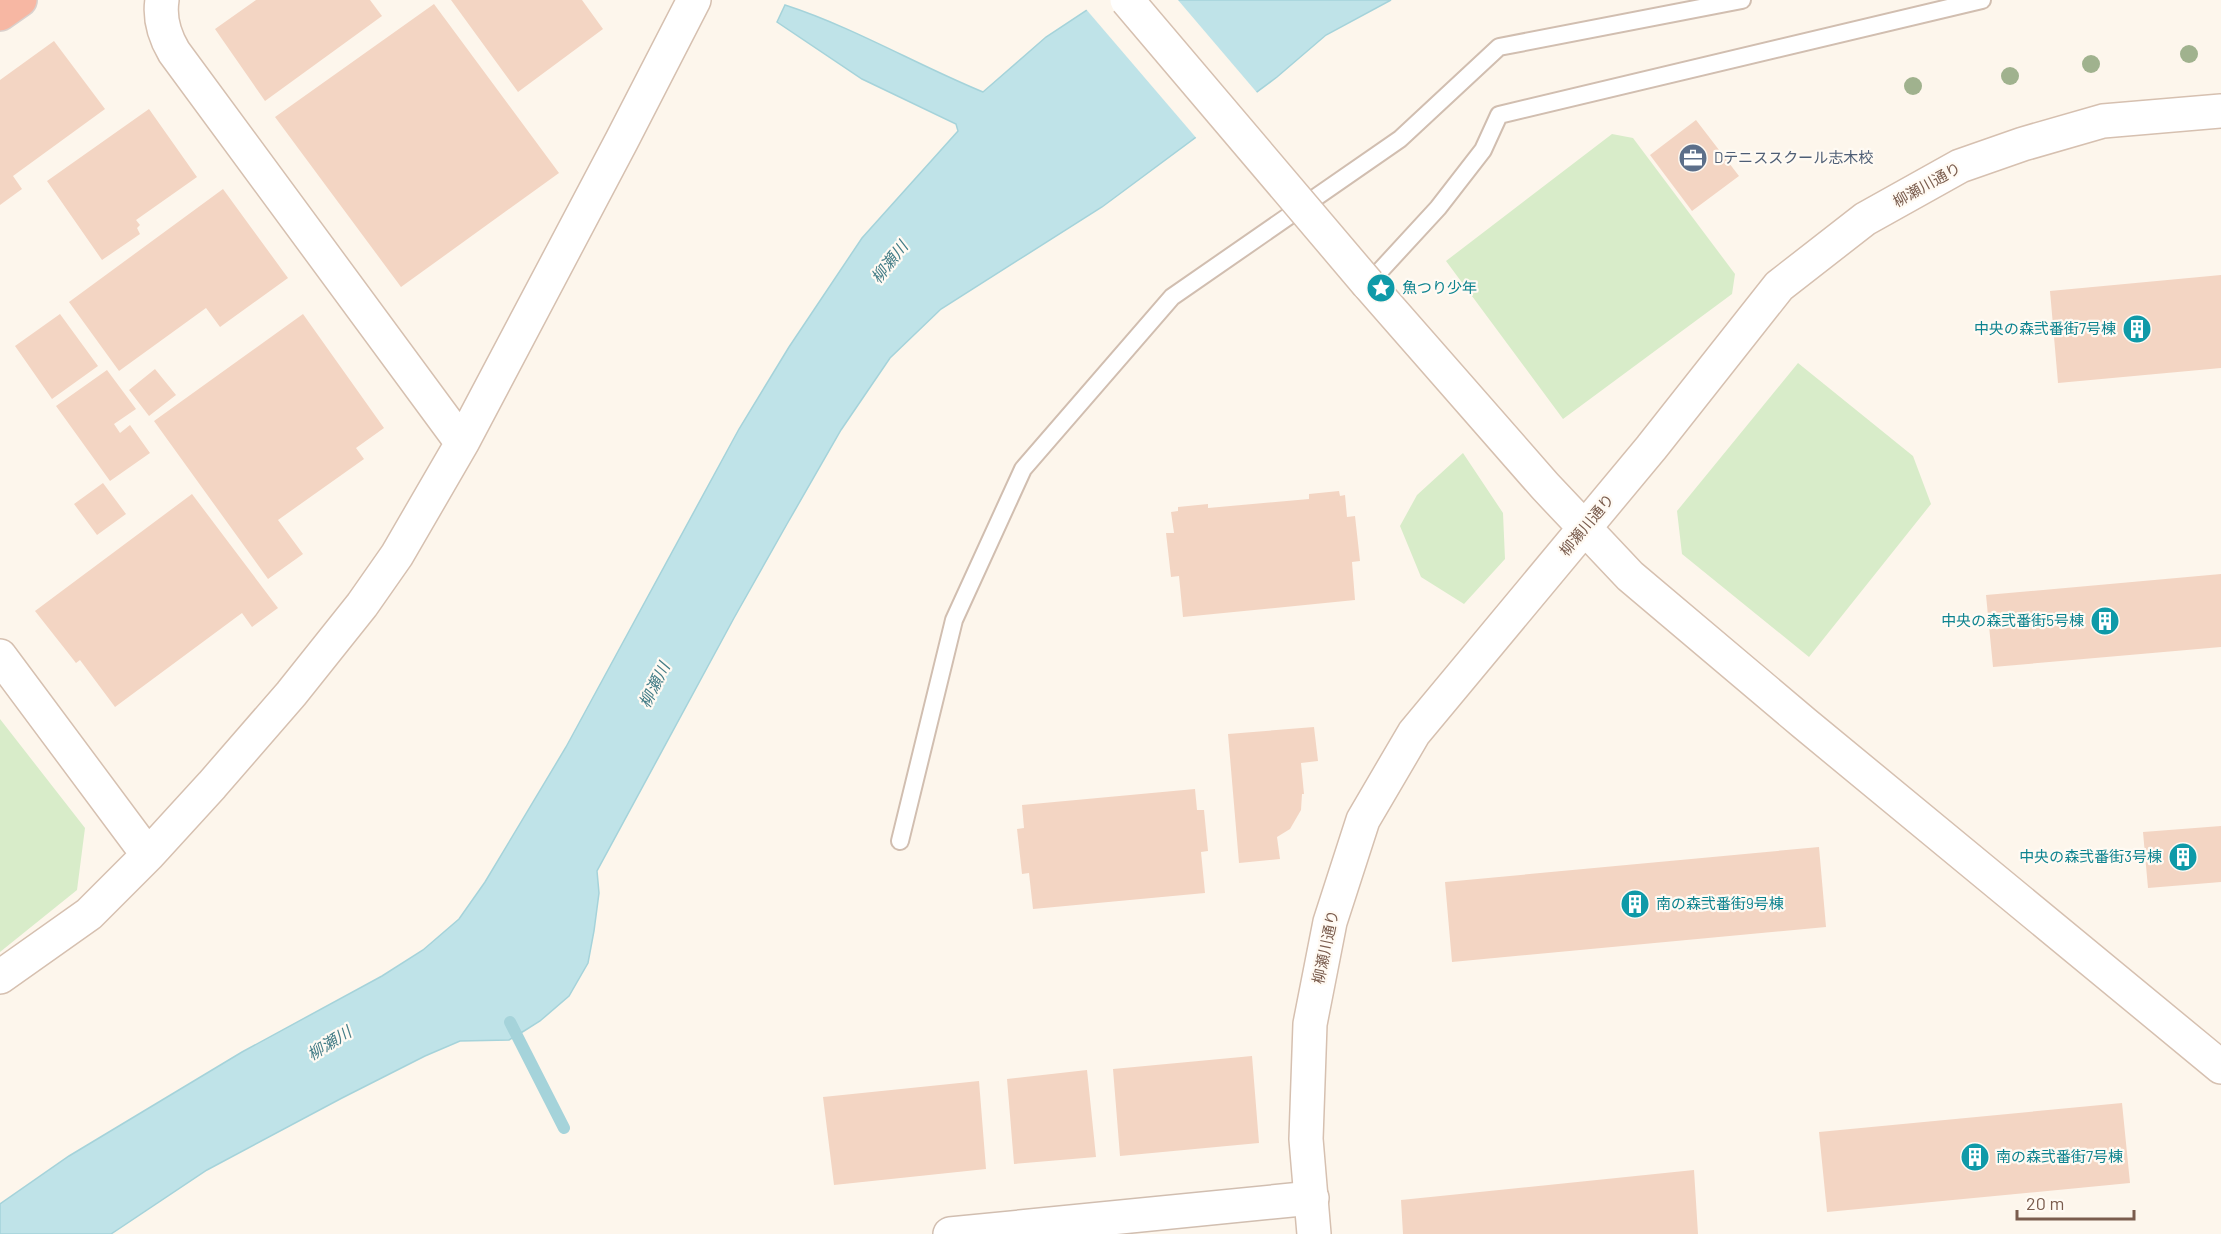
<svg xmlns="http://www.w3.org/2000/svg" width="2221" height="1234" viewBox="0 0 2221 1234" font-family="Barlow,'Noto Sans JP',sans-serif">
<rect width="100%" height="100%" fill="#fdf6ec"/>
<!-- green -->
<path fill="#d8ecc9" d="M1612,134L1633,138L1735,274L1732,294L1563,419L1446,261Z
M1798,363L1913,456L1931,504L1809,657L1682,554L1677,511Z
M1463,453L1503,513L1505,559L1464,604L1421,577L1400,526L1417,495Z
M0,719L85,828L77,890L0,952Z"/>
<!-- water -->
<path fill="#bfe3e8" stroke="#a5d3da" stroke-width="1.5" d="M1102,0H1391L1326,35L1277,77L1102,207L941,309L890,358L841,430L787,524L734,618L597,871L599,893L594,931L588,963L569,996L540,1021L524,1031L509,1040L460,1041L425,1056L342,1098L207,1170L111,1234H0V1204L69,1156L242,1052L382,976L423,950L459,919L485,882L566,747L739,429L789,347L862,238L958,131L956,124L862,79L777,22L785,5C853,27 917,65 983,92L1046,37Z"/>
<!-- pier -->
<path fill="#fdf6ec" d="M1097,0H1178L1259,95L1198,140L1085,8Z"/>
<g fill="none" stroke-linecap="round" stroke-linejoin="round">
<!-- stream -->
<path stroke="#a5d3da" stroke-width="12" d="M510,1022L564,1128"/>
</g>
<!-- building -->
<path fill="#f3d5c3" d="M256,0H370L382,16L265,101L215,29Z
M451,0H582L603,29L518,92Z
M434,4L559,173L401,287L275,117Z
M54,41L105,109L13,176L22,189L0,205V80Z
M149,109L197,177L136,220L140,225L137,228L140,234L102,260L47,181Z
M1696,120L1739,176L1692,211L1650,155Z
M223,189L288,278L220,327L206,308L119,371L69,302Z
M2221,275V368L2058,383L2050,291Z
M60,314L98,366L52,399L15,346Z
M303,314L384,428L356,448L364,459L278,520L303,554L268,579L154,421Z
M155,369L176,395L149,416L129,390Z
M107,370L136,409L114,424L120,433L130,425L150,453L110,481L56,406Z
M103,483L126,514L97,535L74,504Z
M1339,491L1340,496L1345,495L1347,517L1355,516L1360,561L1352,562L1355,600L1183,617L1179,576L1171,577L1166,533H1174L1171,512L1178,511V507L1208,504V508L1309,499V494Z
M192,494L278,608L252,627L242,613L115,707L80,660L76,663L35,611Z
M2221,574V647L1993,667L1986,595Z
M1314,727L1318,761L1301,763L1304,794H1302L1301,810L1290,829L1277,837L1280,859L1239,863L1228,734Z
M1195,789L1197,810H1204L1208,851L1201,852L1205,893L1033,909L1029,873L1022,874L1017,829L1024,828L1022,805Z
M2221,826V882L2148,888L2143,832Z
M1819,847L1826,927L1452,962L1445,882Z
M1252,1056L1259,1143L1120,1156L1113,1069Z
M1087,1070L1096,1157L1014,1164L1007,1079Z
M979,1081L986,1169L834,1185L823,1097Z
M2122,1103L2130,1183L1827,1212L1819,1132Z
M1694,1170L1698,1234H1403L1401,1200Z"/>
<g fill="none" stroke-linecap="round" stroke-linejoin="round">
<!-- lane casing -->
<g stroke="#d1beb0" stroke-width="20">
<path id="lane" d="M1368,284L1438,208L1483,150L1499,115L1982,0
M900,841L954,620L1023,469L1172,297L1400,139L1499,47L1742,0"/>
</g>
<!-- street casing -->
<g stroke="#d1beb0" stroke-width="36">
<path id="street" d="M950,1234L1312,1198"/>
</g>
<!-- secondary casing -->
<g stroke="#d6c0b0" stroke-width="36">
<path id="secondary" d="M162,0C159,19 164,35 174,52L462,443
M1368,284L1545,486L1630,576L1804,723L2221,1067
M0,656L148,855
M0,977L89,914L148,855L212,785L291,694L362,605L397,555L462,443L622,140L694,0
M1314,1234L1306,1139L1310,1024L1330,922L1363,820L1414,733L1651,448L1779,286L1865,219L1960,166L2023,144L2103,121L2221,111"/>
</g>
<!-- highway casing -->
<g stroke="#dad1cd" stroke-width="36">
<path id="highway" d="M0,14L20,0"/>
</g>
<!-- lane -->
<use href="#lane" stroke="#fff" stroke-width="16"/>
<!-- street -->
<use href="#street" stroke="#fff" stroke-width="33"/>
<!-- secondary -->
<use href="#secondary" stroke="#fff" stroke-width="33"/>
<!-- highway -->
<use href="#highway" stroke="#f7b7a3" stroke-width="33"/>
<!-- secondary-bridge casing -->
<g stroke="#d6c0b0" stroke-width="36" stroke-linecap="butt">
<path id="secondary-bridge" d="M1127,0L1368,284"/>
</g>
<!-- secondary-bridge -->
<use href="#secondary-bridge" stroke="#fff" stroke-width="33"/>
</g>
<!-- trees -->
<g fill="#a0b28e">
<circle cx="2189" cy="54" r="9"/>
<circle cx="2091" cy="64" r="9"/>
<circle cx="2010" cy="76" r="9"/>
<circle cx="1913" cy="86" r="9"/>
</g>
<!-- icons -->
<defs>
<g id="office-disc" transform="scale(1.5)"><circle r="9.5" fill="#5c6f8a" stroke="#fffaf3"/><path d="M-6-3h4V-5.5h4V-3h4V5H-6ZM-1-4.5V-3h2v-1.5ZM-6 0V1H6V0Z" fill="#fff"/></g>
<g id="sight-disc" transform="scale(1.5)"><circle r="9.5" fill="#0f9aa8" stroke="#fffaf3"/><path d="M0-6L1.8-2.2L6-1.7L2.9 1.2L3.7 5.4L0 3.3L-3.7 5.4L-2.9 1.2L-6-1.7L-1.8-2.2Z" fill="#fff"/></g>
<g id="building-disc" transform="scale(1.5)"><circle r="9.5" fill="#0f9aa8" stroke="#fffaf3"/><path d="M-4-6H4V6H1V3H-1V6H-4ZM-2.5-4.3h1.7v1.8h-1.7ZM.8-4.3h1.7v1.8H.8ZM-2.5-1h1.7V.8h-1.7ZM.8-1h1.7V.8H.8Z" fill="#fff"/></g>
</defs>
<g fill-rule="evenodd">
<use href="#office-disc" x="1693" y="158"/>
<use href="#sight-disc" x="1381" y="288"/>
<use href="#building-disc" x="2137" y="329"/>
<use href="#building-disc" x="2105" y="621"/>
<use href="#building-disc" x="2183" y="857"/>
<use href="#building-disc" x="1635" y="904"/>
<use href="#building-disc" x="1975" y="1157"/>
</g>
<g text-anchor="middle" stroke-width="4.5" stroke-linejoin="round" paint-order="stroke">
<!-- service labels -->
<g font-size="15" fill="#4e5e75" stroke="#fffaf3" text-anchor="start">
<text x="1714" y="163">Dテニススクール志木校</text>
</g>
<!-- street labels -->
<g font-size="15" fill="#7a5c4d" stroke="#fffaf3">
<text transform="translate(1927 185) rotate(-29)" y="5">柳瀬川通り</text>
<text transform="translate(1587 525) rotate(-50)" y="5">柳瀬川通り</text>
<text transform="translate(1326 947) rotate(-78)" y="5">柳瀬川通り</text>
</g>
<!-- culture labels -->
<g font-size="15" fill="#0d838f" stroke="#fffaf3" text-anchor="start">
<text x="1402" y="293">魚つり少年</text>
<text x="2116" y="334" text-anchor="end">中央の森弐番街7号棟</text>
<text x="2084" y="626" text-anchor="end">中央の森弐番街5号棟</text>
<text x="2162" y="862" text-anchor="end">中央の森弐番街3号棟</text>
<text x="1656" y="909">南の森弐番街9号棟</text>
<text x="1996" y="1162">南の森弐番街7号棟</text>
</g>
<!-- water labels -->
<g font-size="16" font-style="italic" fill="#437c86" stroke="#fffaf3">
<text transform="translate(889 262) rotate(-52)" y="6">柳瀬川</text>
<text transform="translate(654 685) rotate(-64)" y="6">柳瀬川</text>
<text transform="translate(329 1043) rotate(-32)" y="6">柳瀬川</text>
</g>
</g>
<!-- scale -->
<path d="M2017 1210v9h117v-9" fill="none" stroke="#7a5c4d" stroke-width="3"/>
<text x="2026" y="1210" font-size="18" fill="#7a5c4d" stroke="#fffaf3" stroke-width="4.5" paint-order="stroke">20 m</text>
</svg>
